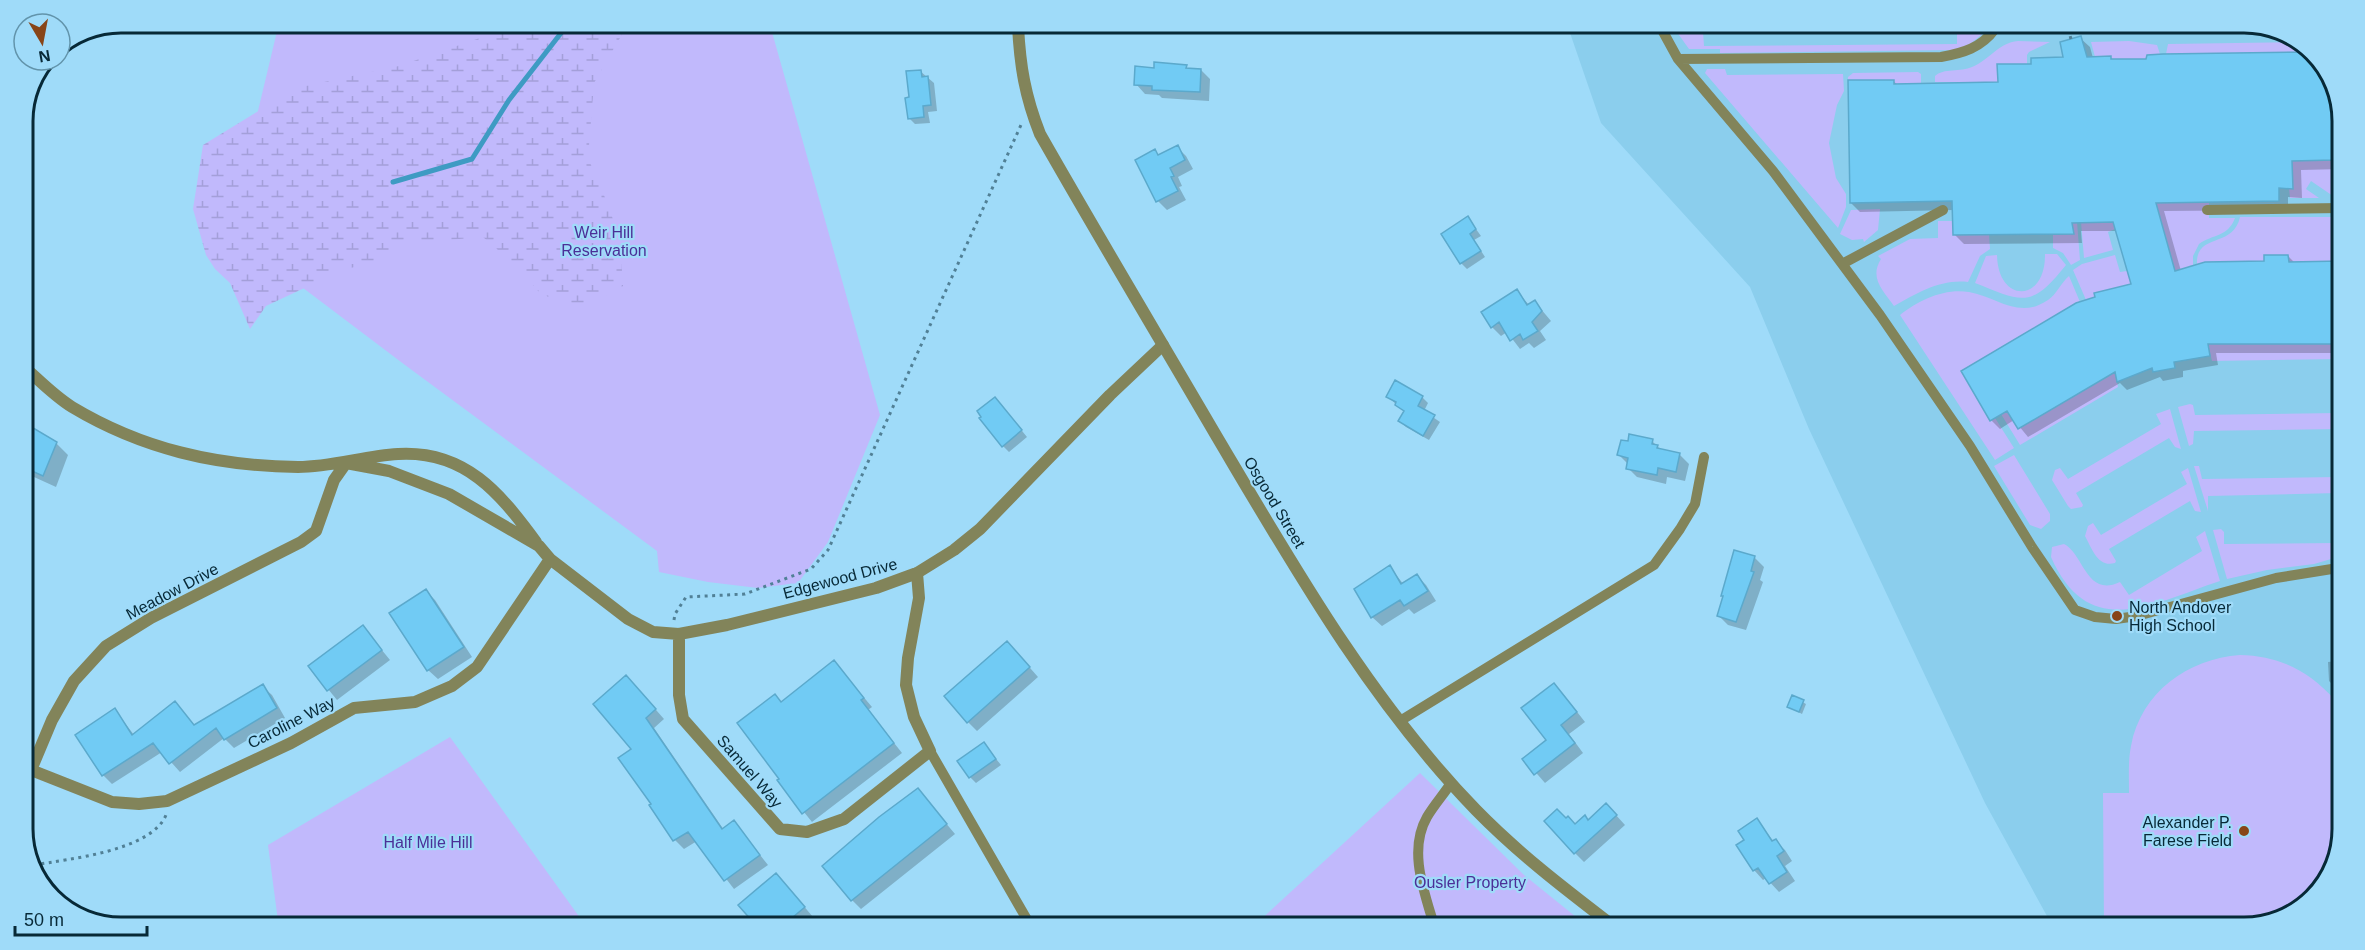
<svg xmlns="http://www.w3.org/2000/svg" width="2365" height="950" viewBox="0 0 2365 950" font-family="Helvetica,sans-serif">
<defs>
<pattern id="wetland-marsh" width="20" height="14" patternUnits="userSpaceOnUse" patternTransform="scale(1.5)"><rect width="20" height="14" fill="#c1b9fc"/><path d="M1 5h8M5 5V1M11 12h8M15 12V8" fill="none" stroke="#a49fd9"/></pattern>
</defs>
<rect width="100%" height="100%" fill="#9fdbf9"/>
<!-- built -->
<path fill="#8bceed" d="M1568,27L2281,30L2322,61L2342,115L2335,866L2299,911L2244,927H2053L1985,803L1809,429L1750,287L1601,123Z"/>
<!-- green -->
<path fill="#c1b9fc" d="M279,23L770,25L880,415L828,542L798,583L758,588L708,582L659,572L657,551L405,365L229,232Z
M1674,28H1689V31H1703L1704,46L1957,44V29H1984L1986,31L1970,44L1955,50L1720,53V49H1689Z
M2018,41L2050,42L2029,52L2027,55V64H1998V82H1935V76C1943,68 1961,72 1972,67C1991,59 1998,43 2018,41Z
M2129,41L2157,45L2160,54L2147,55L2146,59H2111V56L2095,57L2091,42Z
M2297,42L2310,52L2166,54L2168,44Z
M1707,69H1725L1727,75L1843,74L1844,91L1837,105L1829,143L1836,178L1846,194V207L1838,228L1705,73Z
M1918,72L1921,74V83L1894,84V80H1848V77L1853,73Z
M2342,160V192H2334L2333,196L2311,181L2306,189L2319,198H2290L2289,189H2293L2292,161Z
M2209,202V218H2235C2228,237 2213,234 2199,244L2193,256V265L2189,266L2190,270L2186,268L2175,271L2156,203Z
M1880,209L1878,230L1864,242L1863,239L1852,240L1840,234L1851,210Z
M2240,217H2331V220L2341,223V261L2289,262L2288,255H2264V261L2197,265C2195,232 2233,249 2240,217Z
M1938,221H1953L1954,235H1989L1990,249L1980,256L1968,282C1940,279 1918,293 1894,306C1883,290 1869,278 1881,259L1878,256L1910,239L1938,238Z
M2072,222H2077L2080,260L2071,265L2063,253L2053,248V235L2074,234Z
M2081,222H2113L2115,229L2108,232L2113,250L2084,258Z
M2045,254H2057L2066,265C2031,309 2023,302 1975,283L1986,256L1997,255C1998,304 2046,303 2045,254Z
M2115,255L2120,272L2127,271L2131,284L2086,300L2073,270L2082,264Z
M2069,276L2080,302L1961,371L1990,420L1995,418L2014,448L1995,460L1900,315C1919,300 1944,288 1969,292C1997,297 2019,320 2048,300C2056,295 2061,283 2069,276Z
M2337,329H2340V359L2212,361L2208,344H2337Z
M2115,372L2118,387L2020,445L2001,414L2007,411L2018,429Z
M2190,404L2193,405L2195,415L2339,413V429L2194,431L2193,444L2189,446L2178,407Z
M2170,409L2181,449L2175,447L2169,438L2076,493L2083,505L2082,507L2071,509L2068,506L2052,480L2055,470L2060,468L2068,479L2161,424L2156,414Z
M2014,455L2050,514V521L2041,529L2030,525L1994,466Z
M2194,466H2199L2202,479L2339,477V493L2208,496V511Z
M2188,468L2201,512L2195,511L2190,501L2109,549L2116,561L2115,563C2098,568 2092,549 2085,536L2088,526L2093,523L2101,535L2187,484L2181,472Z
M2221,529L2224,532V544L2338,543V557L2314,564L2267,570L2227,579L2213,530Z
M2205,531L2220,581C2153,603 2089,643 2051,557L2052,547L2064,544C2084,554 2086,598 2120,582L2129,595L2202,551L2196,537Z
M2240,655C2280,656 2309,671 2335,700L2337,687L2335,866L2299,911L2244,927H2104L2103,793H2129C2129,777 2128,761 2131,746C2141,692 2188,659 2240,655Z
M450,737L583,922L278,921L268,845Z
M1420,773L1524,875L1586,925L1256,924Z"/>
<!-- wetland -->
<path fill="url(#wetland-marsh)" d="M510,24H628L594,83L588,158L609,207L620,242L623,286L594,302L566,305L540,293L513,263L483,237L411,243L375,263L345,269L266,306L250,329L230,283L215,269L206,255L193,209L203,145L296,88L399,66L500,31Z"/>
<!-- shadow -->
<path fill="#0003" d="M2080,38L2090,47L2093,58H2111L2114,61L2312,53L2322,61L2342,115V169L2301,170L2302,198L2288,197V210L2164,211L2181,271L2266,263L2288,256L2295,263L2341,262L2340,353H2216L2218,365L2183,371V377L2163,381L2160,377L2127,390L2120,383L2028,437L2014,420L2000,429L1991,420L2133,285L2117,231H2081L2082,243L1964,244L1955,235L1954,210L1860,212L1851,203L1893,81L1898,85L1999,83L2032,66L2065,58Z
M1186,67L1189,70H1201L1210,79L1209,101L1162,98L1159,95L1145,94L1136,84L1156,69Z
M920,71L934,83L937,111L928,112L930,123L915,124L909,118Z
M1177,147L1186,156L1193,169L1178,177L1182,186L1179,187L1186,200L1167,210L1158,201L1155,151L1159,156Z
M1468,218L1481,236L1474,240L1485,257L1467,269L1461,263Z
M1517,291L1529,305L1535,302L1551,321L1540,331L1546,340L1534,348L1529,343L1520,349L1507,332L1501,336L1492,327Z
M1396,382L1422,397L1428,403L1424,411L1440,422L1429,440L1406,427L1400,421L1405,412L1388,397Z
M1001,405L1027,437L1009,452L1003,446Z
M23,424L56,443L68,455L56,487L23,472Z
M1652,441L1661,450L1679,454L1689,464L1685,481L1667,477L1666,484L1637,477L1628,468V464L1619,455L1629,443Z
M1735,552L1755,558L1764,567L1760,580L1763,582L1746,630L1728,625L1719,616Z
M1390,567L1404,585L1417,576L1426,585L1436,601L1414,614L1409,609L1382,626L1372,617Z
M426,591L435,600L472,657L438,679L428,670L391,614Z
M363,627L390,660L337,700L310,667Z
M1016,652L1038,677L977,731L968,722Z
M2337,661V687H2335L2329,681L2328,662Z
M834,662L872,707L868,710L902,753L812,822L779,781L775,696L782,703Z
M262,686L272,695L285,718L234,748L224,738L180,772L162,752L112,784L103,775L115,710L134,735L175,703L195,726Z
M635,686L664,719L654,728L724,830L734,822L768,865L734,889L697,841L684,849L675,840L651,805L653,804L633,749Z
M1563,694L1585,722L1569,734L1583,753L1545,783L1524,759L1548,740Z
M1793,697L1806,704L1802,714L1789,707Z
M984,744L1001,765L976,783L970,777Z
M918,790L955,834L861,909L852,900Z
M1615,814L1625,825L1584,862L1575,853L1576,825Z
M1757,820L1774,842L1775,841L1785,850L1792,861L1785,866L1795,881L1779,892L1766,878L1763,880L1754,870L1738,846L1746,840Z
M785,884L813,917L806,923L755,922L740,905Z"/>
<g fill="none" stroke-linecap="round" stroke-linejoin="round">
<!-- stream -->
<path stroke="#3e9bc3" stroke-width="5" d="M393,182L472,159L509,100L568,24"/>
</g>
<!-- building -->
<path fill="#71cbf4" stroke="#5ba9cc" stroke-width="1.5" d="M2081,36L2087,57L2111,56V59H2146L2147,55L2163,54L2310,52L2322,61L2334,93V160L2292,161L2293,189L2279,188V201L2156,203L2175,271L2205,262L2264,261V255H2288L2289,262L2341,261L2340,324H2337L2338,344H2208L2210,356L2174,362L2175,368L2153,372L2152,368L2117,382L2115,372L2018,429L2007,411L1990,421L1961,371L2076,303L2095,297L2094,293L2131,284L2113,222L2072,223L2074,234L1953,235L1952,201L1850,203L1848,80H1894V84L1998,82L1997,64H2031V58L2063,57L2060,42Z
M1154,62L1187,65L1186,68L1201,69L1200,92L1152,90V86L1134,85L1135,66L1154,68Z
M921,70L922,77L928,76L931,105L923,106L924,117L908,119L905,98L909,97L906,71Z
M1178,145L1185,160L1170,168L1174,176L1171,177L1178,191L1156,202L1135,160L1155,149L1158,155Z
M1468,216L1476,229L1470,234L1481,251L1460,264L1441,234Z
M1517,289L1527,305L1535,300L1542,311L1532,322L1538,331L1523,340L1520,334L1510,341L1499,322L1491,328L1481,312Z
M1395,380L1423,396L1418,406L1435,415L1423,436L1398,421L1404,411L1395,405L1396,402L1386,397Z
M995,397L1022,430L1002,447L979,418L981,417L977,411Z
M23,422L57,442L43,476L23,467Z
M1629,434L1653,439L1652,444L1658,445L1657,448L1680,453L1676,472L1658,468L1657,475L1626,469L1628,458L1617,455L1621,440L1628,441Z
M1734,550L1755,556L1751,571L1754,572L1736,622L1717,616L1723,596H1721Z
M1390,565L1401,584L1417,574L1428,591L1404,606L1400,600L1371,618L1354,589Z
M426,589L464,647L427,671L389,613Z
M363,625L382,650L327,691L308,666Z
M1007,641L1030,667L967,723L944,696Z
M834,660L864,698L861,700L894,743L802,814L777,780L779,779L737,723L775,694L781,702Z
M626,675L656,709L646,718L722,829L734,820L760,855L724,881L688,832L673,841L649,805L651,804L618,758L631,749L593,704Z
M1554,683L1577,712L1561,725L1575,743L1534,775L1522,759L1546,740L1521,708Z
M263,684L277,708L224,740L216,728L169,764L153,743L102,776L75,735L115,708L132,735L175,701L194,725Z
M1792,695L1804,700L1799,712L1787,707Z
M984,742L996,759L969,778L957,761Z
M918,788L947,824L851,901L822,866L879,817Z
M1606,803L1617,815L1574,854L1544,821L1557,809L1566,818L1568,816L1575,824L1585,815L1588,820Z
M1757,818L1772,841L1776,839L1784,851L1777,856L1787,872L1769,884L1758,868L1753,871L1736,845L1744,840L1738,831Z
M776,873L805,907L787,922H753L738,905Z"/>
<g fill="none" stroke-linecap="round" stroke-linejoin="round">
<!-- path -->
<path stroke="#518096" stroke-width="3" stroke-dasharray="3 4.5" stroke-linecap="butt" d="M2068,29L2071,39
M674,620L675,614L686,597L745,594L811,569L828,550L1021,125
M34,865C69,859 151,851 166,815"/>
<!-- service -->
<path stroke="#82845a" stroke-width="10" d="M1661,28L1678,59L1773,171L1880,315L1970,446L2032,547L2075,610L2095,617L2116,619L2137,616L2276,578L2338,568
M1678,59L1941,57C1963,53 1981,48 1995,29
M2207,210L2341,208
M1842,264L1943,210
M1400,721L1654,565L1680,529L1695,504L1704,457
M930,751L1029,923
M1434,925C1424,891 1408,850 1427,817C1434,805 1444,794 1451,783"/>
<!-- minor -->
<path stroke="#82845a" stroke-width="12" d="M23,366C38,379 54,396 72,407C142,449 216,466 298,467C332,467 364,456 398,454C465,450 500,493 536,542
M346,463L389,471L449,494L539,546L550,559L628,619L653,632L679,634L727,625L876,588L917,573L954,550L980,529L1110,395L1163,345
M679,634V695L683,719L780,829L807,832L844,819L930,751L914,717L906,685L908,658L919,598L917,573
M31,770L112,802L139,804L167,801L291,743L354,708L415,702L452,686L477,667L550,559
M23,776L31,770L52,720L74,681L106,646L151,618L301,542L316,531L334,480L346,463"/>
<!-- tertiary -->
<path stroke="#82845a" stroke-width="12" d="M1018,26C1020,66 1025,96 1040,134C1098,236 1158,336 1217,437C1294,567 1371,702 1476,810C1518,853 1565,889 1612,925"/>
</g>
<!-- markers -->
<g fill="#884518" stroke="#9fdbf9" stroke-width="2">
<circle cx="2117" cy="616" r="6"/>
<circle cx="2244" cy="831" r="6"/>
</g>
<g text-anchor="middle" stroke-width="4.5" stroke-linejoin="round" paint-order="stroke">
<!-- park labels -->
<g font-size="16" fill="#4b2f97" stroke="#9fdbf9">
<text x="604" y="238">Weir Hill<tspan x="604" dy="18">Reservation</tspan></text>
<text x="428" y="848">Half Mile Hill</text>
<text x="1470" y="888">Ousler Property</text>
</g>
<!-- street labels -->
<g font-size="16" fill="#072937" stroke="#9fdbf9">
<text transform="translate(1275 502) rotate(59)" y="6">Osgood Street</text>
<text transform="translate(840 578) rotate(-15)" y="6">Edgewood Drive</text>
<text transform="translate(172 591) rotate(-28)" y="6">Meadow Drive</text>
<text transform="translate(291 722) rotate(-27)" y="6">Caroline Way</text>
<text transform="translate(750 771) rotate(49)" y="6">Samuel Way</text>
</g>
<!-- poi labels -->
<g font-size="16" fill="#072937" stroke="#9fdbf9" text-anchor="start">
<text x="2129" y="613">North Andover<tspan x="2129" dy="18">High School</tspan></text>
<text x="2232" y="828" text-anchor="end">Alexander P.<tspan x="2232" dy="18">Farese Field</tspan></text>
</g>
</g>
<!-- crop -->
<path d="M0 0H2365V950H0ZM121 33H2244A88 88 0 0 1 2332 121V829A88 88 0 0 1 2244 917H121A88 88 0 0 1 33 829V121A88 88 0 0 1 121 33Z" fill="#9fdbf9" fill-rule="evenodd"/>
<path fill="none" stroke="#072937" stroke-width="3" d="M121 33H2244A88 88 0 0 1 2332 121V829A88 88 0 0 1 2244 917H121A88 88 0 0 1 33 829V121A88 88 0 0 1 121 33Z"/>
<!-- north arrow -->
<g transform="translate(42 42) rotate(170)"><circle r="28" fill="#9fdbf9" stroke="#6294ab" stroke-width="1.5"/>
<path d="M0-4.5L10 22L0 15L-10 22Z" fill="#884518"/>
<text y="-9" font-size="16" font-weight="bold" text-anchor="middle" fill="#072937">N</text>
</g>
<!-- scale -->
<path d="M15 926v9h132v-9" fill="none" stroke="#072937" stroke-width="3"/>
<text x="24" y="926" font-size="18" fill="#072937" stroke="#9fdbf9" stroke-width="4.5" paint-order="stroke">50 m</text>
</svg>
